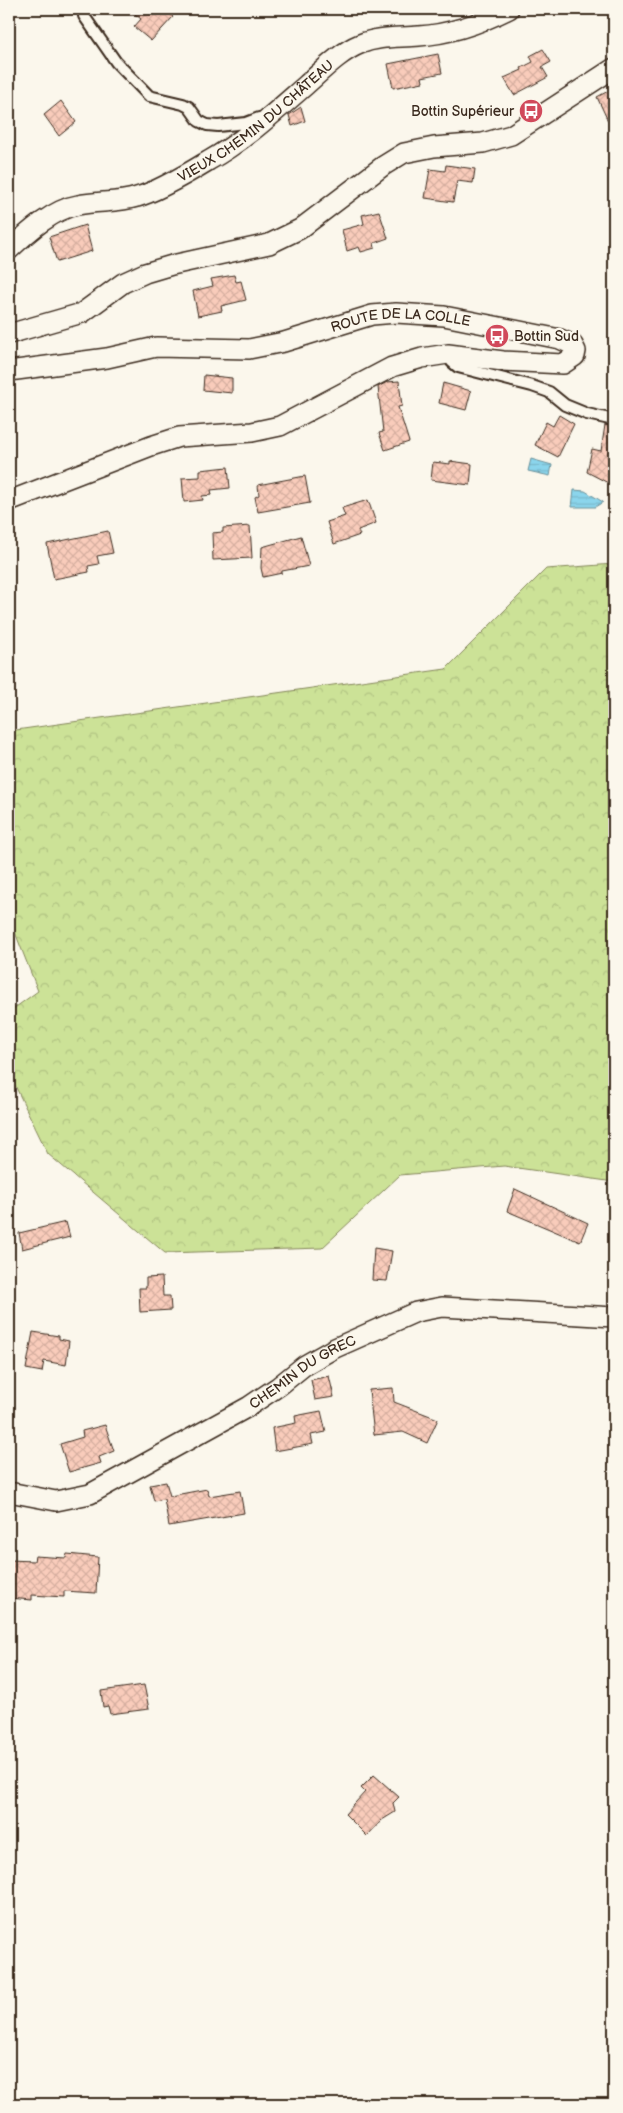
<svg xmlns="http://www.w3.org/2000/svg" width="623" height="2113" viewBox="0 0 623 2113" font-family="'Balsamiq Sans',sans-serif">
<defs>
<pattern id="forest-crowns" width="20" height="18" patternUnits="userSpaceOnUse" patternTransform="scale(1.25)"><rect width="20" height="18" fill="#cce297"/><path d="M2 6a3 3 0 1 1 6 0M12 15a3 3 0 1 1 6 0" fill="none" stroke="#b0c282"/></pattern>
<pattern id="water-rules" width="6" height="5" patternUnits="userSpaceOnUse" patternTransform="scale(1.25)"><rect width="6" height="5" fill="#8bd5ec"/><path d="M0 2.5h6" fill="none" stroke="#79b7ca"/></pattern>
<pattern id="building-cross-hatch" width="8" height="8" patternUnits="userSpaceOnUse" patternTransform="scale(1.25)"><rect width="8" height="8" fill="#f9ccbb"/><path d="M0 0l8 8M0 8l8-8" fill="none" stroke="#d6afa0"/></pattern>
</defs>
<rect width="100%" height="100%" fill="#fbf7ec"/>
<filter id="ink" filterUnits="userSpaceOnUse"><feTurbulence type="fractalNoise" baseFrequency=".02" numOctaves="2"/><feDisplacementMap in="SourceGraphic" scale="10" xChannelSelector="R" yChannelSelector="G"/><feConvolveMatrix kernelMatrix="1 2 1 2 8 2 1 2 1" color-interpolation-filters="sRGB"/></filter>
<g filter="url(#ink)">
<!-- forest -->
<path fill="url(#forest-crowns)" stroke="#84865a" d="M614,564V1182L504,1166L400,1175L322,1248L165,1253L48,1154L9,1073V1012L38,991L9,917V731L446,669L546,569Z"/>
<!-- water -->
<path fill="url(#water-rules)" stroke="#6b919a" d="M531,459L552,465L550,476L528,471Z
M574,490L585,491L603,502L595,507H572Z"/>
<!-- building -->
<path fill="url(#building-cross-hatch)" stroke="#3b2a1e" d="M129,9H165L173,17L151,41L134,27L141,19Z
M543,49L551,62L542,67L548,77L514,95L504,78L522,70L521,68L533,62L530,56Z
M438,54L442,73L422,77L423,82L393,88L388,64Z
M614,88V134L597,97Z
M61,101L76,122L59,136L44,115Z
M301,107L305,121L292,126L289,115Z
M446,165L475,169L473,183L457,181L453,202L425,198L430,169L445,171Z
M379,211L388,238L374,243L375,248L361,252L359,247L347,251L342,230L364,224L362,215Z
M85,225L92,251L57,262L49,237Z
M234,275L236,282L241,281L246,300L221,306L222,311L198,316L193,291L213,286L211,279Z
M204,375L232,378V393L203,390Z
M399,381L402,406L398,407L409,442L385,450L379,433L383,432L378,387L387,382Z
M443,383L471,391L466,410L439,403Z
M559,415L574,424L558,457L535,445L546,422L553,426Z
M605,425L614,427V486L587,472L592,449L601,451Z
M450,461L472,464L470,485L431,480L433,462L450,464Z
M228,467L230,488L211,490L212,495L202,496L203,500L184,502L182,478L200,477V470Z
M305,476L310,503L258,512L255,497L259,495L258,485Z
M368,500L376,523L358,530L360,535L334,544L327,522L345,516L342,508Z
M250,526L252,558L213,560L212,533L223,532V528Z
M108,531L113,553L97,556L99,564L88,566L89,572L54,579L47,544Z
M301,536L309,566L282,571V573L263,577L261,568L262,547Z
M515,1189L588,1223L580,1242L507,1211Z
M66,1222L70,1237L22,1249L19,1233Z
M374,1248L392,1251L387,1281L372,1280Z
M162,1277L163,1296H170L171,1310L140,1312L139,1288H146V1278Z
M33,1332L59,1336V1339L69,1341L66,1365L44,1361L42,1372L26,1369Z
M329,1376L334,1397L315,1400L311,1380Z
M393,1388L394,1402L438,1419L427,1443L403,1432L374,1435L369,1390Z
M321,1411L326,1432L311,1435L313,1444L275,1451L272,1428L296,1423L295,1416Z
M105,1425L114,1451L99,1457L101,1463L69,1472L60,1444L83,1437L82,1431Z
M166,1482L170,1496L207,1489L209,1496L240,1491L244,1513L169,1526L164,1499L154,1501L150,1485Z
M67,1554L98,1557L96,1593L64,1591V1597L32,1595V1600L9,1598V1560L34,1561L35,1556L66,1558Z
M144,1685L149,1709L110,1714L108,1706L103,1707L101,1691Z
M374,1775L399,1797L393,1803L395,1812L382,1820L367,1836L345,1814L365,1792L361,1788Z"/>
<g fill="none" stroke-linecap="round" stroke-linejoin="round">
<!-- lane casing -->
<g stroke="#3b2a1e" stroke-width="14">
<path id="lane" d="M84,16L116,62L149,96L183,104L189,107L199,121L207,125L218,126L246,123L259,118
M448,354L452,362L458,367L532,386L549,392L565,405L587,414L614,420"/>
</g>
<!-- street casing -->
<g stroke="#3b2a1e" stroke-width="22">
<g id="street">
<path id="s1" d="M9,250C27,233 53,209 78,205C98,201 118,203 137,197C156,192 190,172 208,161C244,141 275,112 306,85C322,71 340,52 360,44C379,36 399,38 419,36C451,34 481,23 509,9"/>
<path d="M9,334L82,313L123,283L145,273L172,265L269,244L300,229L383,166L404,153L434,147L483,143L511,135L614,68"/>
<path id="s2" d="M9,371L107,358L156,347L249,349L284,342L372,315L396,313L444,316L560,339L573,345L576,351L575,356L563,364L503,361L448,354L422,358L392,367L280,426L252,432L179,437L151,446L9,501"/>
<path id="s3" d="M9,1492L56,1501L90,1494L248,1407L279,1386L305,1365L335,1348L416,1312L442,1307L614,1317"/>
</g>
</g>
<!-- lane -->
<use href="#lane" stroke="#fbf7ec" stroke-width="10"/>
<!-- street -->
<use href="#street" stroke="#fbf7ec" stroke-width="19"/>
</g>
</g>
<!-- icons -->
<defs>
<g id="bus-disc" transform="scale(1.25)"><circle r="9.5" fill="#d1495b" stroke="#fbf7ec"/><path d="M-5-6H5V4H4V6H2V4H-2V6H-4V4H-5ZM-3.5-4V0h7V-4ZM-3.5 1.2v1.5H-2V1.2ZM2 1.2v1.5H3.5V1.2Z" fill="#fff"/></g>
</defs>
<g fill-rule="evenodd">
<use href="#bus-disc" x="531" y="111"/>
<use href="#bus-disc" x="497" y="336"/>
</g>
<g text-anchor="middle" stroke-width="4.5" stroke-linejoin="round" paint-order="stroke">
<!-- poi labels -->
<g font-size="14" fill="#3b2a1e" stroke="#fbf7ec" text-anchor="end">
<text x="514" y="116">Bottin Supérieur</text>
<text x="514" y="341" text-anchor="start">Bottin Sud</text>
</g>
<!-- street labels -->
<g font-size="14" fill="#3b2a1e" stroke="#fbf7ec">
<text dy="5" stroke="none"><textPath href="#s1" startOffset="285">VIEUX CHEMIN DU CHÂTEAU</textPath></text>
<text dy="5" stroke="none"><textPath href="#s2" startOffset="398">ROUTE DE LA COLLE</textPath></text>
<text dy="5" stroke="none"><textPath href="#s3" startOffset="328">CHEMIN DU GREC</textPath></text>
</g>
</g>
<!-- margin -->
<rect width="623" height="2113" fill="none" stroke="#fbf7ec" stroke-width="30"/>
<rect x="15" y="15" width="593" height="2083" fill="none" stroke="#3b2a1e" stroke-width="2" filter="url(#ink)"/>
</svg>
